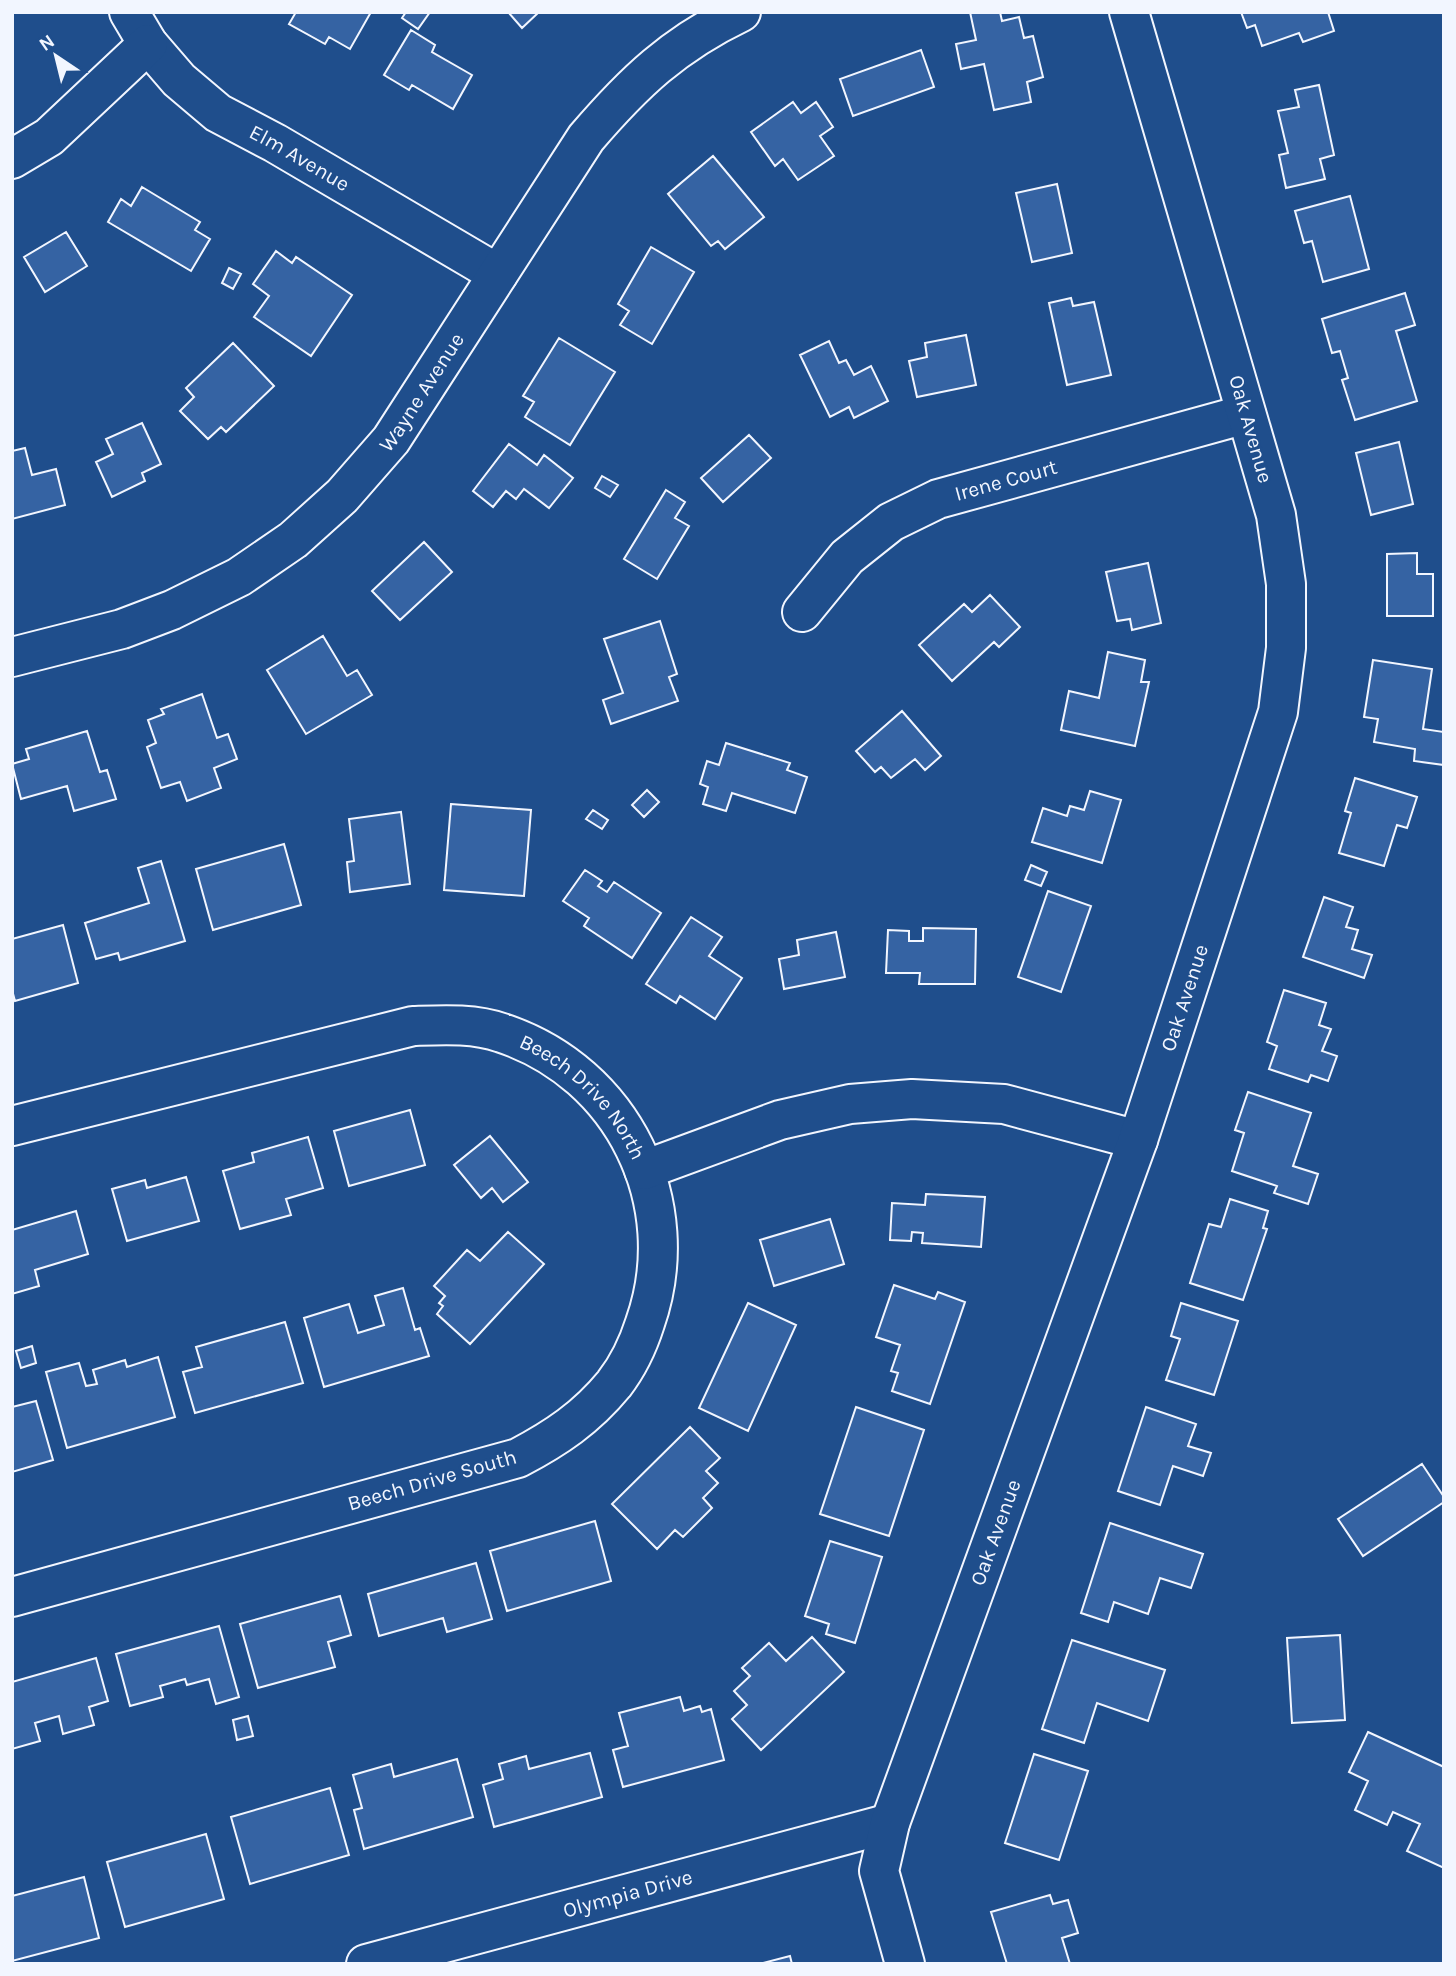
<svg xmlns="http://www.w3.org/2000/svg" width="1456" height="1976" viewBox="0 0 1456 1976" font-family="Karla,sans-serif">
<rect width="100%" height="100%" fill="#1f4e8c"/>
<!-- building -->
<path fill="#3563a3" stroke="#f2f6ff" stroke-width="2" d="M296,12H371L350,49L329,37L325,44L289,24Z
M406,12H430L418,29L402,18Z
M508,12H539L522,28Z
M970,12H1000L1002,21L1019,17L1024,38L1033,36L1043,77L1027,82L1031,102L994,110L984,64L961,69L956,44L976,40Z
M1241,12H1328L1334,31L1303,42L1299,33L1262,46L1255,25L1247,28Z
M411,30L435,45L432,52L472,75L453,109L412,85L409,90L384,75Z
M921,50L934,87L853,116L840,79Z
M1319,85L1334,155L1320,159L1325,179L1286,188L1279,155L1288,153L1278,111L1299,107L1295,90Z
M793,102L801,113L816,102L833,127L820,136L834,156L798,180L783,159L775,166L751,132Z
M713,156L764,217L725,249L718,241L711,246L668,194Z
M1057,184L1072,253L1032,262L1016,193Z
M142,187L200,222L195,230L210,239L191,271L108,222L121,199L131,206Z
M1350,196L1369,269L1323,282L1312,241L1304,243L1295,211Z
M66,232L87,266L45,292L24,257Z
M651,247L694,272L652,344L620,325L629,311L618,304Z
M276,251L292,263L296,257L352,295L311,356L254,317L269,296L253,284Z
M229,268L241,274L233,289L222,283Z
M1405,293L1415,325L1396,331L1417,401L1355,420L1342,380L1348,378L1340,351L1332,353L1322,319Z
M1071,298L1073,306L1094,302L1111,375L1067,385L1049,303Z
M966,335L976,385L917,397L909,361L927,357L925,343Z
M559,338L615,372L570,445L525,417L534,402L523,396Z
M829,341L839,363L846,360L854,375L871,366L888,401L854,418L849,407L830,417L800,355Z
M233,343L274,386L226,432L221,427L208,439L180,411L194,397L186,388Z
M142,423L161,464L142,473L145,481L112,497L96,462L113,454L106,439Z
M749,435L771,458L723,502L701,478Z
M1399,442L1413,504L1371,515L1356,453Z
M509,444L537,465L544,455L573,478L549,508L524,489L516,499L506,491L493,507L473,491Z
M25,448L32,475L56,469L65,505L12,519V451Z
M602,476L618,485L610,497L595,488Z
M666,490L685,502L675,518L689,526L657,579L624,559Z
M424,542L452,572L400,620L372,591Z
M1417,553V574H1433V616H1387V554Z
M1148,563L1161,623L1132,630L1130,619L1117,621L1106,572Z
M990,595L1020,627L999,647L994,642L952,681L919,645L964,604L972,612Z
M660,621L677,674L669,677L678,701L611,724L603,700L623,693L604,639Z
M323,636L347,676L357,670L372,695L306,734L267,670Z
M1108,652L1145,660L1141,682H1149L1135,746L1061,730L1069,691L1099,698Z
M1373,660L1432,669L1423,729L1444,732V765L1414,761L1415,749L1374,742L1378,719L1364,717Z
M202,694L217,738L228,734L237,759L214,768L221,788L187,801L180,782L161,788L147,747L156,743L148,720L164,714L161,709Z
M902,711L941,756L925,770L915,759L891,778L881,767L875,772L856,751Z
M87,731L100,772L107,770L116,799L74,811L67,786L21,799L12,764L29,759L26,749Z
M726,743L790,763L787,770L807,777L795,813L732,793L726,811L703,804L708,787L700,784L707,761L719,765Z
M1355,778L1417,797L1407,828L1397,825L1384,866L1339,853L1351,813L1345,811Z
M647,790L659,802L644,817L632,805Z
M1090,791L1121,800L1102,863L1032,842L1043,808L1067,816L1070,806L1084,810Z
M451,804L531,810L524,896L444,890Z
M593,810L608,820L602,829L586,819Z
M401,812L410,884L350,892L347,862L354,861L349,819Z
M284,844L301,905L213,930L196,869Z
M161,861L185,941L120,960L118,953L96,959L85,923L149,903L138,868Z
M1031,865L1047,872L1041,886L1025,880Z
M585,870L602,881L598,886L607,892L614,882L661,913L632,958L584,926L589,918L563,901Z
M1048,891L1091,906L1061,992L1018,977Z
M1324,897L1353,907L1346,927L1358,930L1352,949L1372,955L1364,978L1303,957Z
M691,917L722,937L709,956L742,978L715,1019L680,996L676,1003L646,984Z
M63,925L78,983L15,1001L12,990V939Z
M923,928L976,929L975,984H919L920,973H886L888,930L909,931V941H923Z
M836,932L845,977L784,989L779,959L799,955L797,940Z
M1284,990L1326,1003L1319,1025L1331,1029L1322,1051L1337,1056L1328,1081L1311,1075L1308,1082L1269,1069L1277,1046L1267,1042Z
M1248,1092L1311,1113L1293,1166L1318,1174L1308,1204L1274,1193L1277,1186L1232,1171L1244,1133L1235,1130Z
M410,1110L425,1165L349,1186L334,1131Z
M490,1136L528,1182L503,1202L492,1188L481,1198L454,1165Z
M308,1137L323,1188L286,1199L291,1215L240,1229L223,1171L254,1162L252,1153Z
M186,1177L199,1221L127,1241L112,1189L145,1180L147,1188Z
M926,1194L985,1197L981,1247L922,1243L923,1233L912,1232L911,1241L890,1240L892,1203L925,1205Z
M1230,1199L1268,1211L1263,1228L1267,1229L1243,1300L1190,1283L1209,1224L1221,1227Z
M76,1211L88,1254L35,1270L39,1286L12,1294V1230Z
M830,1219L844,1264L774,1286L760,1240Z
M508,1232L544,1264L470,1344L437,1314L443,1306L439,1303L445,1296L434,1286L467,1250L480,1261Z
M894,1285L935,1299L938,1292L965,1302L930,1404L892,1391L898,1373L891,1371L900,1345L876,1337Z
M403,1288L415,1330L420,1328L429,1356L324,1387L304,1318L349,1304L358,1333L384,1325L375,1296Z
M748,1303L796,1325L748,1431L699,1408Z
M1181,1303L1238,1321L1214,1395L1166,1380L1180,1339L1171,1336Z
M285,1322L303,1383L195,1413L183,1372L202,1367L196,1347Z
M32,1346L36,1363L21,1368L16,1351Z
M158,1357L175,1417L67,1448L46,1372L79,1363L86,1386L97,1384L93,1370L125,1360L127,1367Z
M36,1401L53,1460L12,1472V1407Z
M856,1407L924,1430L889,1536L820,1514Z
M1146,1407L1196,1424L1188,1446L1211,1453L1203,1476L1173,1466L1160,1505L1118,1491Z
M690,1427L720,1458L706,1471L718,1483L703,1498L712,1508L683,1537L675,1530L657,1549L612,1504Z
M1422,1464L1444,1497V1502L1363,1556L1338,1519Z
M595,1521L611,1581L507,1611L490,1551Z
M1110,1523L1203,1554L1191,1588L1160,1578L1148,1614L1114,1602L1108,1622L1081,1613Z
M830,1541L882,1557L855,1643L826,1634L829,1624L805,1616Z
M476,1563L492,1619L447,1632L443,1618L379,1636L368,1594Z
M340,1596L351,1635L328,1642L335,1667L258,1688L240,1624Z
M219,1626L239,1697L216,1704L209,1679L187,1685L185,1679L160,1686L163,1697L130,1706L116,1654Z
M1340,1635L1345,1720L1292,1723L1287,1638Z
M812,1637L844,1672L761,1750L732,1719L747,1705L734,1691L750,1676L742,1668L769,1643L786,1661Z
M1072,1640L1165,1670L1148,1721L1097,1703L1084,1743L1042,1729Z
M96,1658L108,1701L89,1707L94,1725L63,1734L59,1716L35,1723L40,1741L12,1749V1682Z
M680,1697L684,1711L700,1706L702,1712L711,1709L724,1760L623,1787L613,1750L628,1746L619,1713Z
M248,1716L253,1736L237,1740L233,1720Z
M1368,1732L1444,1767V1868L1407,1851L1420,1824L1393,1812L1387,1825L1355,1810L1368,1781L1349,1772Z
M590,1753L602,1797L494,1827L483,1785L503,1779L499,1764L526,1756L529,1769Z
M1034,1754L1088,1771L1059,1860L1005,1843Z
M457,1759L473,1817L364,1849L354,1810L362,1808L353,1775L391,1764L394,1777Z
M330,1788L349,1855L250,1884L231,1817Z
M206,1834L224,1899L125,1927L107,1862Z
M84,1877L99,1938L12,1961V1896Z
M1050,1895L1053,1904L1068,1900L1078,1933L1062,1938L1070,1964H1007L991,1912Z
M790,1956L792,1964H759Z"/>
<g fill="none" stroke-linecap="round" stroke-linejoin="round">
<!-- minor casing -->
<g stroke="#f2f6ff" stroke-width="42">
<g id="minor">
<path id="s1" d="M129,12L148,44L179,80L218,113L275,143L498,274"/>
<path d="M12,159L49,137L148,44"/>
<path id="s2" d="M802,612L847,557L891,522L938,499L1246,414"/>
<path id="s3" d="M12,657L122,629L172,610L239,577L293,540L342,496L391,440L586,138C634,82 674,44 741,12"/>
<path id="s4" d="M12,1126L413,1026C442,1025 474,1023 502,1033C623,1073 687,1203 645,1323C638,1345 628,1366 614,1384C586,1418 556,1438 518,1458L12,1597"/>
<path d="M644,1170L780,1120L850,1104L912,1099L1004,1104L1138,1140"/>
<path id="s5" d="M366,1964L890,1823"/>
<path id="s6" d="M905,1964L879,1871L890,1823L1138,1140L1278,712L1286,648V584L1276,515L1129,12"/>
</g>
</g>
<!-- minor -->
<use href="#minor" stroke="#1f4e8c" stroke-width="38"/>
</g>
<g text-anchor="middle" stroke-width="5" stroke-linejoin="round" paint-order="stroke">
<!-- street labels -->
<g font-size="21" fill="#f2f6ff" stroke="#1f4e8c">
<text dy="7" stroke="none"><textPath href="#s1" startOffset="229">Elm Avenue</textPath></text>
<text dy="7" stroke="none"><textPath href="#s3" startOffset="504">Wayne Avenue</textPath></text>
<text transform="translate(1251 429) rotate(74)" y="7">Oak Avenue</text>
<text dy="7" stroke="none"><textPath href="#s2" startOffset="250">Irene Court</textPath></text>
<text dy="7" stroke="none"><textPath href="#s6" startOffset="1022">Oak Avenue</textPath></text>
<text dy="7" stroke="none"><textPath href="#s4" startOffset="609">Beech Drive North</textPath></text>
<text transform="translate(432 1480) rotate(-16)" y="7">Beech Drive South</text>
<text dy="7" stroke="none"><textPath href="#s6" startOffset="455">Oak Avenue</textPath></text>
<text dy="7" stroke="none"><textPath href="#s5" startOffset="271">Olympia Drive</textPath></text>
</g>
</g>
<!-- border -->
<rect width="1456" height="1976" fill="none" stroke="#f2f6ff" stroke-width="28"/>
<!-- north arrow -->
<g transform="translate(56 56) rotate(325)" stroke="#1f4e8c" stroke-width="5" paint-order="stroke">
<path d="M0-5L12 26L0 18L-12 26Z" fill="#f2f6ff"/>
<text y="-10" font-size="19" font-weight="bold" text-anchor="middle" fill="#f2f6ff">N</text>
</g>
</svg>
